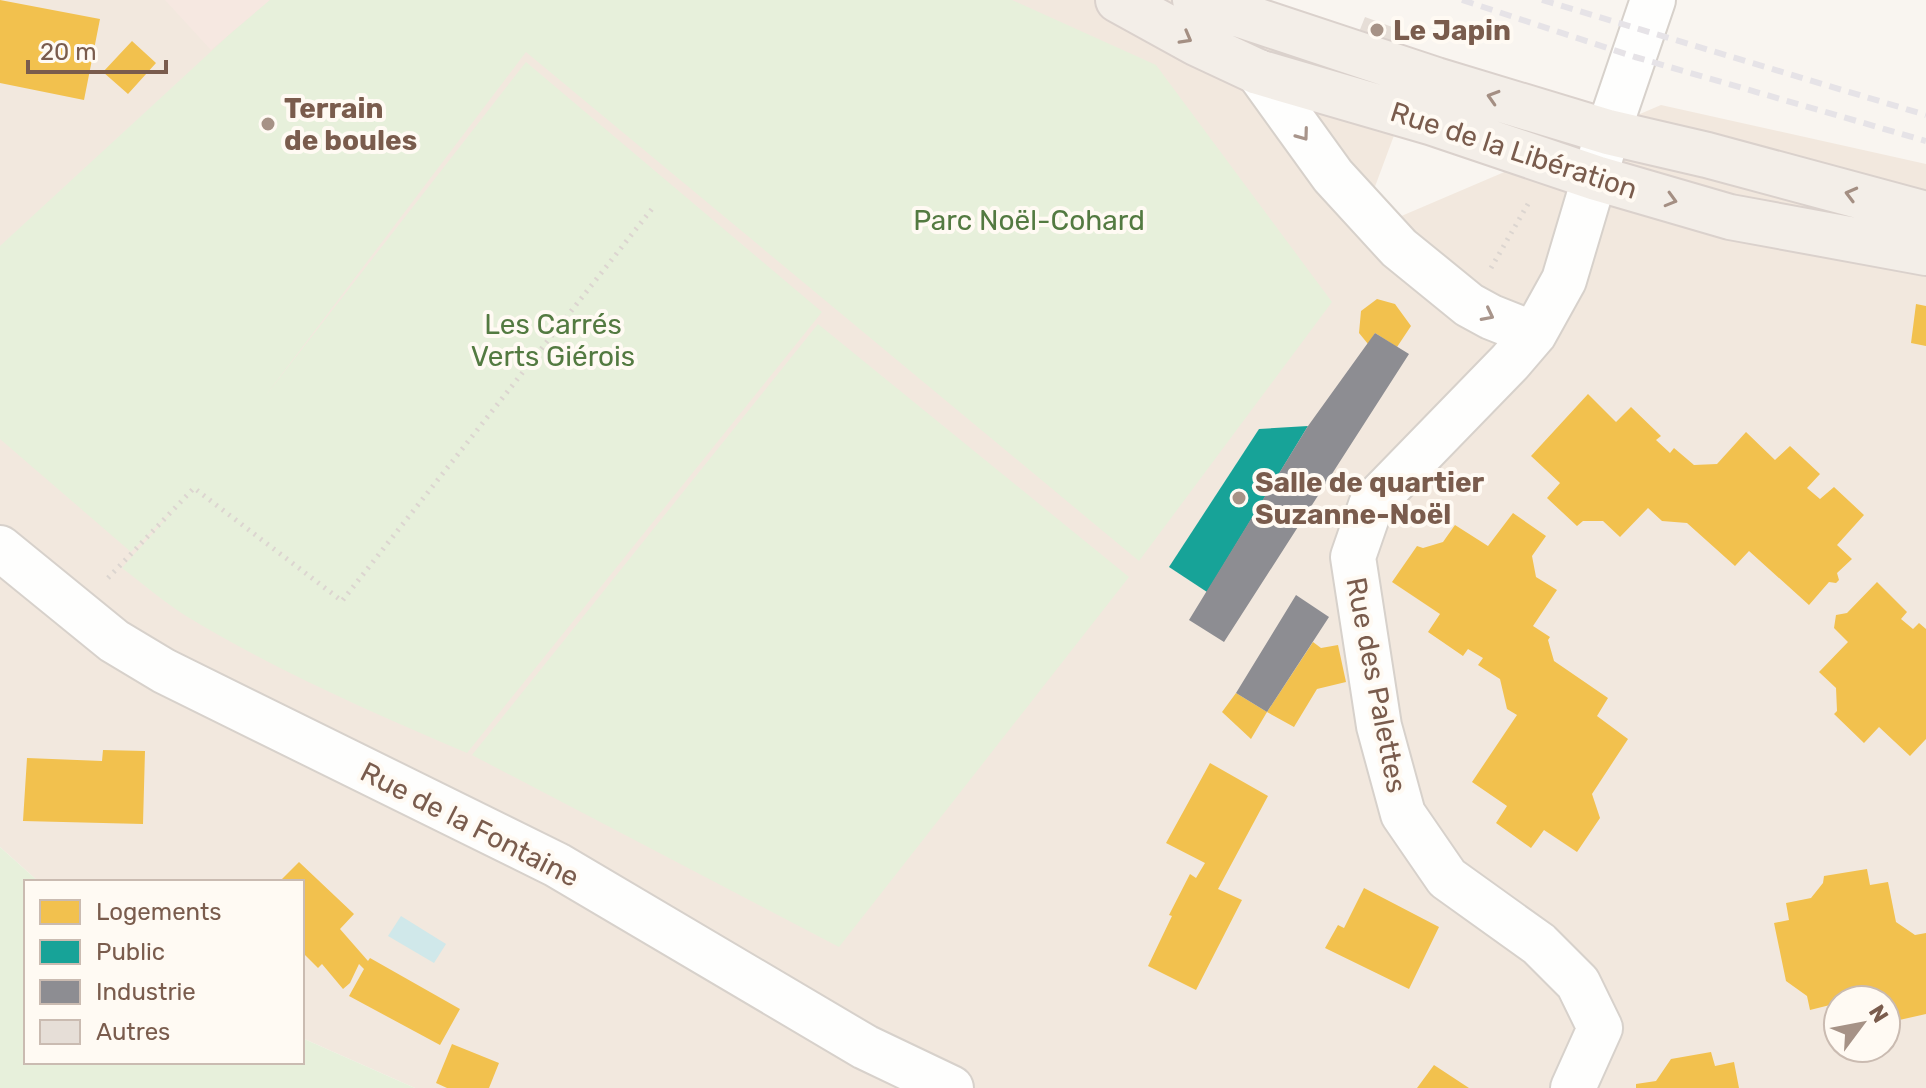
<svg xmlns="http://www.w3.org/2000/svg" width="1926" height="1088" viewBox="0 0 1926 1088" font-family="Rubik,sans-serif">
<rect width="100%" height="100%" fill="#f9f5f0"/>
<!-- residential -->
<path fill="#f2e8de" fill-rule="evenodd" d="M0,0H1202L1399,122L1357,235L1661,105L1926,164V1088H415L302,1038V882H39L0,847ZM1838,1000H1886V1048H1838Z"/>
<!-- commercial -->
<path fill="#f6e8e1" d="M165,0H270L211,50Z"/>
<!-- green -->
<path fill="#e7f0db" d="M270,0H1012L1156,65L1332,302L1139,561L526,52L263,399L526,62L822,312L467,753C371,712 275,670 186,616C164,602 143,584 122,568L178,505L131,552L0,439V246L230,34Z
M818,324L1129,577L839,947L472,755Z
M0,847L39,882H26V1062H302V1038L415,1088H0Z"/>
<!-- water -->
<path fill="#d0e8ea" d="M401,916L446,944L434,963L388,936Z"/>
<!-- homes -->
<path fill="#f2c14e" d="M0,0L100,19L84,100L0,83Z
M132,41L156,63L128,94L103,72Z
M1377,299L1395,304L1411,326L1397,347L1375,333L1368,344L1359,333L1361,311Z
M1916,304L1926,306V346L1911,343Z
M1588,394L1616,422L1631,407L1661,436L1656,440L1670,453L1674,448L1694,465L1717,464L1746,432L1775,460L1790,446L1820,474L1807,488L1820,499L1834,487L1864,515L1837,545L1852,559L1837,573L1839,580L1836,583L1829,582L1809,605L1749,551L1735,566L1687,523L1662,521L1648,508L1620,537L1603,521H1583L1577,526L1547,498L1560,483L1531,456Z
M1513,513L1546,536L1532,556L1536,577L1557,590L1533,626L1550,637L1548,640L1554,661L1608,698L1597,716L1628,739L1592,794L1600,818L1577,852L1544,830L1531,848L1496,823L1507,806L1472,782L1517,715L1507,709L1500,679L1478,665L1483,658L1468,649L1463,656L1428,632L1440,614L1392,582L1417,546L1423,548L1443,542L1455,525L1488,546Z
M1877,582L1907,612L1901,619L1913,629L1919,623L1926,629V739L1910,756L1879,727L1864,743L1834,714L1837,711L1836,688L1819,672L1848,642L1834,628L1836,615L1847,613Z
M1313,642L1321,648L1338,645L1346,682L1317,689L1294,727L1267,712Z
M1236,693L1267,712L1251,739L1222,712Z
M103,750L145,751L143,824L23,821L27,758L102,761Z
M1210,763L1268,796L1218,889L1242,900L1196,990L1148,966L1172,916L1169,915L1190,874L1196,878L1205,863L1166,843Z
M299,862L354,914L340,929L368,961L370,958L460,1009L440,1045L349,996L364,969L359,964L350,983L343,989L322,964L318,968L302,952V882H279Z
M1867,869L1870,885L1888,882L1896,922L1915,935L1926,933V1014L1886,1023V1000H1838V1011L1830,1005L1810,1010L1807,996L1786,981L1774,923L1789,920L1786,903L1811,898L1823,883L1824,876Z
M1364,888L1439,927L1409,989L1325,948L1338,925L1344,928Z
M452,1044L499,1063L489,1088H447L436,1083Z
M1711,1052L1715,1066L1734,1062L1739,1088H1636V1084L1656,1081L1671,1059Z
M1434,1065L1469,1088H1417Z"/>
<!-- public -->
<path fill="#17a398" d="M1308,426L1207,592L1169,567L1259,429Z"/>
<!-- industry -->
<path fill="#8d8d92" d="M1375,333L1409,354L1224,642L1189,620L1308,426Z
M1296,595L1329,617L1267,712L1236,693Z"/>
<!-- building -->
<path fill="#e6ded7" d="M1365,17L1395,28L1390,42L1359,32Z"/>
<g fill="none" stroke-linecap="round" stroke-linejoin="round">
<!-- minor casing -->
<g stroke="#d7d1cb" stroke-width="48">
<path id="minor" d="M1258,72L1333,176L1399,248L1469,305L1491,317L1534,334
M0,548L114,641L164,671L557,865L865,1047L951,1088
M1573,1088L1600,1028L1578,983L1539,944L1447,878L1403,814L1379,726L1353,557L1371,505L1510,362L1534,334L1564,280L1608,132L1653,0"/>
</g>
<!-- major casing -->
<g stroke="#dad1cc" stroke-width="48">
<path id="major" d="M1118,0L1196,43L1258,72L1433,123L1596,178L1730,217L1926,253
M1195,0L1436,80L1608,132L1707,155L1926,214"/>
</g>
<!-- path -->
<path stroke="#dcd5d0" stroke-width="5" stroke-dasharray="2 6" stroke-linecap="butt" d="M1491,268L1528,204
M108,578L194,488L342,601L655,205"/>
<!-- minor -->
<use href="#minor" stroke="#fefefd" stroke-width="44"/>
<!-- major -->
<use href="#major" stroke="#f3eee8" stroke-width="44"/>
<!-- rail -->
<path stroke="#e6e3e7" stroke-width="6" stroke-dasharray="12 8" stroke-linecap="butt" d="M1462,0L1635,57L1926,141
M1542,0L1926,115"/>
</g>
<!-- one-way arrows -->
<defs><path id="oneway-chevron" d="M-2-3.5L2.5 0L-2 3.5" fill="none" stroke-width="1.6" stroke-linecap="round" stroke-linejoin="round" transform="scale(2)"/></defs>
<g stroke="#a48f83">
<use href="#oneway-chevron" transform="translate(1186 38) rotate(29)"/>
<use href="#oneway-chevron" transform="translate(1493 97) rotate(-163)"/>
<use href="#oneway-chevron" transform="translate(1851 194) rotate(-165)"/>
<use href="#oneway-chevron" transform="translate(1671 200) rotate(16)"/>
</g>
<g stroke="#a8958b">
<use href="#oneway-chevron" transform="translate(1303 135) rotate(54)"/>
<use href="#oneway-chevron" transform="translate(1488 315) rotate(27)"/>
</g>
<!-- markers -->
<g fill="#a69286" stroke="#fffaf3" stroke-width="3">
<circle cx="1377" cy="30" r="8"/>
<circle cx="268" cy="124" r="8"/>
<circle cx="1239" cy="498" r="8"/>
</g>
<g text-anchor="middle" stroke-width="8" stroke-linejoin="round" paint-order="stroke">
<!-- poi labels -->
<g font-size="28" font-weight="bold" fill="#7a5c4d" stroke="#fffaf3" text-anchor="start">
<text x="1393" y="40">Le Japin</text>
<text x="284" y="118">Terrain<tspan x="284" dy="32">de boules</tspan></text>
<text x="1255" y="492">Salle de quartier<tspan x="1255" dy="32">Suzanne-Noël</tspan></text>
</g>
<!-- street labels -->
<g font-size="28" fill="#7a5c4d" stroke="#fffaf3">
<text transform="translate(1514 150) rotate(18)" y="10">Rue de la Libération</text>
<text transform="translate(1377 685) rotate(79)" y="10">Rue des Palettes</text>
<text transform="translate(470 824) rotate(27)" y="10">Rue de la Fontaine</text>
</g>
<!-- park labels -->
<g font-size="28" fill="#537a41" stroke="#fffaf3">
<text x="1029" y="230">Parc Noël-Cohard</text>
<text x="553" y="334">Les Carrés<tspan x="553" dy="32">Verts Giérois</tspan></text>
</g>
</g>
<!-- legend -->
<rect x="24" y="880" width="280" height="184" fill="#fffaf3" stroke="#cabbb1" stroke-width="2"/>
<rect x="40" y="900" width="40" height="24" fill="#f2c14e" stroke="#cabbb1" stroke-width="2"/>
<text x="96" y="920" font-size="24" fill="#7a5c4d">Logements</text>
<rect x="40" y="940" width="40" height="24" fill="#17a398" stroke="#cabbb1" stroke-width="2"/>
<text x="96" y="960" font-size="24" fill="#7a5c4d">Public</text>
<rect x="40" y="980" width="40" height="24" fill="#8d8d92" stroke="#cabbb1" stroke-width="2"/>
<text x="96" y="1000" font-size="24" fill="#7a5c4d">Industrie</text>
<rect x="40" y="1020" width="40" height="24" fill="#e6ded7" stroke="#cabbb1" stroke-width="2"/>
<text x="96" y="1040" font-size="24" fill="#7a5c4d">Autres</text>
<!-- north arrow -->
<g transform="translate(1862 1024) rotate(58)"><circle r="38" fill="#fffaf3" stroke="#cabbb1" stroke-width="2"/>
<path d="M0-6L14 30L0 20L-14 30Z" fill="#a69286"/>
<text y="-12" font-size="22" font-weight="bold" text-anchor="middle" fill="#7a5c4d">N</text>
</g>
<!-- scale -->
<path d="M28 60v12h138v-12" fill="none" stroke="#7a5c4d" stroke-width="4"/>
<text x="40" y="60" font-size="24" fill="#7a5c4d" stroke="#fffaf3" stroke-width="6" paint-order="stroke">20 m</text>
</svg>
